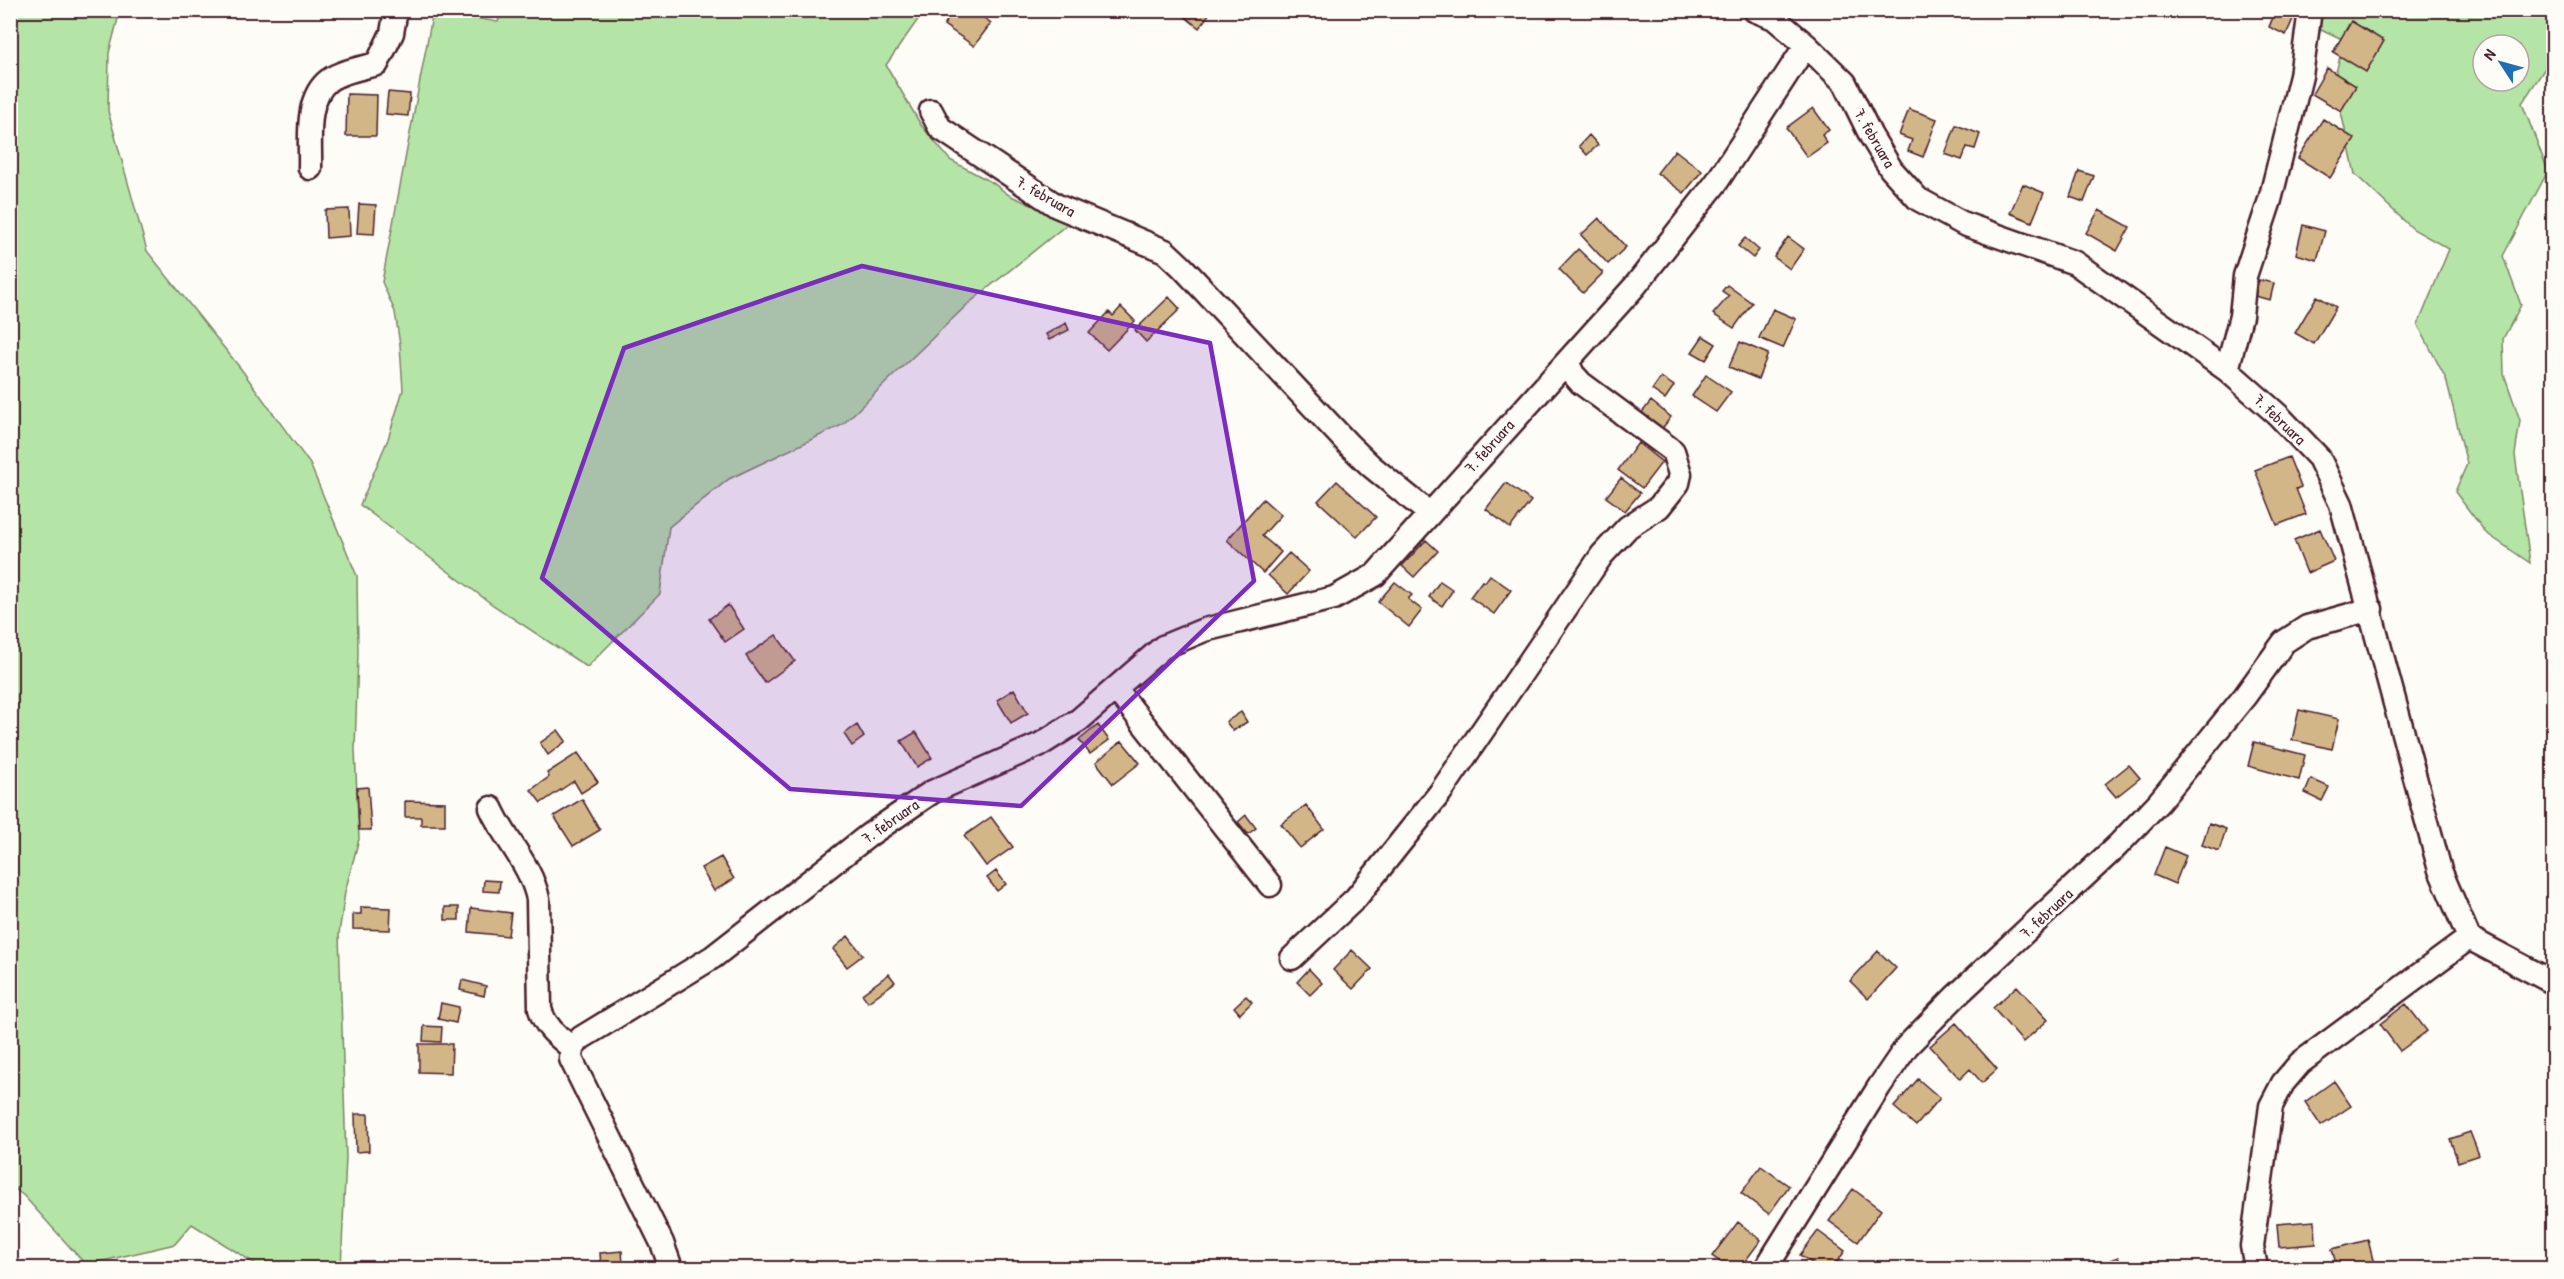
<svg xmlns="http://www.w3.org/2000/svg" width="2564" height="1279" viewBox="0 0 2564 1279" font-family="'Patrick Hand',sans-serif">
<rect width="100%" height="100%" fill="#fdfcf7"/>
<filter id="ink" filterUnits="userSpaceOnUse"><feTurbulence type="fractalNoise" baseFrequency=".0167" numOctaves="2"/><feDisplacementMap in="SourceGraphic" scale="12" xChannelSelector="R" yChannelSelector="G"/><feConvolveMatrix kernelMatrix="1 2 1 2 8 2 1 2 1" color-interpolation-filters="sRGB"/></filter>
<g filter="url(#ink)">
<!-- green -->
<path fill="#b4e5a6" stroke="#7f8268" stroke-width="1.5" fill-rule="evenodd" d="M11,10L120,11L109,53L108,111L147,251L241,369L310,464L357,576L358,653L355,750L359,839L345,892L339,934L346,1157L341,1268H262L192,1224L175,1244L86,1265L24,1196L11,1186Z
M502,10L924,11L886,65L921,125L950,160L993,183L1009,195L1070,222L968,304L842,425L729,479L669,527L660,594L587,667L493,605L360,505L388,439L403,390L400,345L395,312L382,282L433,11L498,22Z
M2272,11H2553V56L2522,103L2548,171L2503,256L2521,305L2503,339L2504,374L2520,420L2515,455L2530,563L2486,533L2455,492L2467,464L2446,379L2418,325L2449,249L2413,229L2355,174L2334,81L2344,40L2294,16ZM2483,45H2519V81H2483Z"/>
<!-- building -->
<path fill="#d3b688" stroke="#4a1f2b" stroke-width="1.5" d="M954,10H973L991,23L974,46L944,25Z
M1181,10H1212L1199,28L1179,12Z
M2276,10H2297L2286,35L2269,27Z
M2351,21L2384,41L2366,72L2333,52Z
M2327,68L2356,86L2341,111L2312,94Z
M388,92L410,94L408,116L386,114Z
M347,94L377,95L376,136H346Z
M1813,108L1829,130L1822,135L1827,143L1807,157L1786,128Z
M1909,109L1937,119L1923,157L1908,151L1912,140L1899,135Z
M2323,119L2355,139L2330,178L2298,158Z
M1956,125L1980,134L1975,149L1967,147L1962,160L1945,154Z
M1589,135L1598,145L1587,155L1579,146Z
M1675,150L1702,171L1684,193L1657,173Z
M2079,171L2094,176L2084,202L2070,197Z
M2023,184L2044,193L2032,222L2010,213Z
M359,204L376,205L374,234L357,233Z
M349,209L350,236L326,238L325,210Z
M2099,210L2130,227L2117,251L2086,233Z
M1599,218L1626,247L1608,264L1581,235Z
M2303,225L2325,231L2317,260L2296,254Z
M1788,237L1804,249L1790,269L1774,257Z
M1745,238L1759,250L1753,258L1738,246Z
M1578,249L1603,273L1583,293L1559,269Z
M2259,280L2274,283L2270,300L2255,296Z
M1727,285L1752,303L1734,328L1713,314L1729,296L1722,291Z
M2317,296L2336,307L2314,344L2295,333Z
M1169,297L1180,309L1146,342L1135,330Z
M1121,307L1135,321L1107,350L1089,333L1109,312L1113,316Z
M1773,309L1796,319L1783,348L1759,338Z
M1066,323L1069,330L1049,340L1046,334Z
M1703,336L1716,344L1706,360L1692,352Z
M1740,342L1768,354L1758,379L1729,367Z
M1706,375L1731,392L1716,412L1692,396Z
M1661,377L1674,386L1665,399L1652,390Z
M1651,401L1671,417L1661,430L1640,415Z
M1638,443L1662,462L1642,488L1618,470Z
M2289,457L2301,487L2296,489L2306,514L2277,525L2255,470Z
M1621,478L1640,493L1625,511L1606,497Z
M1337,481L1376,517L1357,537L1318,501Z
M1506,483L1531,501L1510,528L1486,509Z
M1263,499L1281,515L1262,536L1281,552L1263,573L1227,540Z
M2320,529L2334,561L2307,573L2294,540Z
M1426,540L1438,551L1414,577L1402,566Z
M1289,553L1309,571L1288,594L1268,575Z
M1490,575L1511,590L1494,614L1470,597L1482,581L1485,582Z
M1440,581L1453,590L1442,606L1429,597Z
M1395,582L1412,595L1408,599L1422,610L1409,627L1378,602Z
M728,605L744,629L725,642L709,619Z
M776,635L795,661L765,683L746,656Z
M1014,689L1028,713L1011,723L997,700Z
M2299,710L2339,719L2332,749L2292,740Z
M1241,712L1247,722L1233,731L1226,722Z
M857,725L864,737L852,746L844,734Z
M1098,725L1109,740L1090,754L1079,740Z
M558,730L566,741L548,755L540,743Z
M916,732L932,758L917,767L901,741Z
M1122,741L1140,763L1113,784L1096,762Z
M2254,742L2305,755L2299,780L2248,766Z
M578,753L598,782L581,793L574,781L541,803L531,790L549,777L547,773Z
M2129,765L2140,778L2116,797L2105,784Z
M2311,779L2329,787L2322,801L2305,793Z
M368,787L371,830H359L357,788Z
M582,799L600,830L573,846L554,816Z
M405,801L445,802V825H421V817H405Z
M1306,805L1324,829L1300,848L1281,824Z
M1246,815L1256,828L1248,834L1238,822Z
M991,817L1013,847L986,866L964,836Z
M2209,823L2226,829L2219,851L2202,845Z
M2165,847L2186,856L2175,884L2154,875Z
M721,857L734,879L714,891L701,868Z
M996,871L1006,884L997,891L987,878Z
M484,880L500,881L499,892L483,891Z
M361,907L391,908L390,930L353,929V914H361Z
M445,907H459V920H445Z
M471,908L511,913L508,936L469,932Z
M848,936L863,955L847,967L833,949Z
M1352,950L1372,969L1353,989L1333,970Z
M1878,951L1896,968L1868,999L1850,981Z
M1309,969L1322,983L1310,995L1297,982Z
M889,974L895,982L868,1002L862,994Z
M462,980L486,986L484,996L460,990Z
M2017,986L2048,1020L2023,1042L1993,1008Z
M1246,996L1252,1002L1240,1014L1234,1007Z
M441,1003L459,1007L456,1023L438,1019Z
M2406,1004L2427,1031L2400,1051L2380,1024Z
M1956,1023L1997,1069L1982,1083L1970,1069L1960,1079L1930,1046Z
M424,1026L442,1027L441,1042L423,1041Z
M419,1044H452L451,1073L419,1072Z
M1918,1079L1940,1098L1916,1126L1894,1107Z
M2334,1081L2351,1106L2321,1126L2305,1102Z
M355,1114H368L369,1151L356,1152Z
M2470,1132L2479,1155L2458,1162L2450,1139Z
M1761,1166L1789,1186L1769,1214L1741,1193Z
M1853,1189L1881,1210L1858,1242L1829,1221Z
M2315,1221L2316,1244L2279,1247L2277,1224Z
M1738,1222L1761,1240L1740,1268H1729L1712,1256Z
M1818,1231L1845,1251L1833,1268H1819L1800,1255Z
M2368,1240L2375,1268H2337L2332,1249Z
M622,1251L623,1264L601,1266L600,1253Z
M2118,1257L2123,1268H2102L2100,1264Z"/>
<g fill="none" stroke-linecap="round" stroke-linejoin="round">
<!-- minor casing -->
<g stroke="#4a1f2b" stroke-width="27">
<path id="minor" d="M1754,10L1774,18L1806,45
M931,111L940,128L1057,206L1165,251L1182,267L1349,445L1371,466L1430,514
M310,168C311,141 304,99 329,80C342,71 362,68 377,64L392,33L396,10
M2227,370L2241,316L2245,276L2270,200L2301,76L2310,10
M1116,689L1270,885
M491,808C505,840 531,865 538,899L540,1009C545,1027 557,1036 572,1048
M1292,958L1356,898L1440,793L1602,555L1628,527L1659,507L1678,483L1680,474L1673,451L1581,383L1573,374L1567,362
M671,1268L662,1243L571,1059L572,1048L581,1038L713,957L869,835L932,792L1041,744L1079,720L1163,647L1204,630L1334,598L1375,575L1635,286L1716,183L1806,45L1845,83L1871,136L1891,169L1918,199L1964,224L2075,263L2227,370L2278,415L2319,458L2341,504L2440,870L2469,938L2554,983
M1766,1268L1879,1087L1907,1046L1955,997L2117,846L2159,802L2245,696L2284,642L2307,627L2371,609
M2256,1268L2252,1246L2271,1106L2283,1083L2300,1063L2469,938"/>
</g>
<!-- minor -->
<use href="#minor" stroke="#fdfcf7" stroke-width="22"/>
</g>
</g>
<!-- marked area -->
<path fill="#7b2cbf" fill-opacity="0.2" stroke="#7b2cbf" stroke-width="4.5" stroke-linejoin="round" d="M862,266L1210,343L1254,581L1021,806L790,789L542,578L624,348Z"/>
<g text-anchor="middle" stroke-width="6" stroke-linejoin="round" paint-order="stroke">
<!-- street labels -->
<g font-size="16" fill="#4a1f2b" stroke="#fdfcf7">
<text transform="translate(1875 138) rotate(60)" y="6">7. februara</text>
<text transform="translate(1046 196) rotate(30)" y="6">7. februara</text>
<text transform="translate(2280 419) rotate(44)" y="6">7. februara</text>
<text transform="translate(1489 446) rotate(-48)" y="6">7. februara</text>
<text transform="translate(890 821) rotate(-35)" y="6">7. februara</text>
<text transform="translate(2046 913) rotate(-43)" y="6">7. februara</text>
</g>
</g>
<!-- margin -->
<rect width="2564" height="1279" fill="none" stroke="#fdfcf7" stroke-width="36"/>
<rect x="18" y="18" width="2528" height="1243" fill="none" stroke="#4a1f2b" stroke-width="2" filter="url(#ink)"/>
<!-- north arrow -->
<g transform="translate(2501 63) rotate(306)"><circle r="28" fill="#fdfcf7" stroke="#b5a4a5" stroke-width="1.5"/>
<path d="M0-4.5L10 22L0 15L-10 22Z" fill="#1f6fb2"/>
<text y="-9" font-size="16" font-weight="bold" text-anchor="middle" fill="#4a1f2b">N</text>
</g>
</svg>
